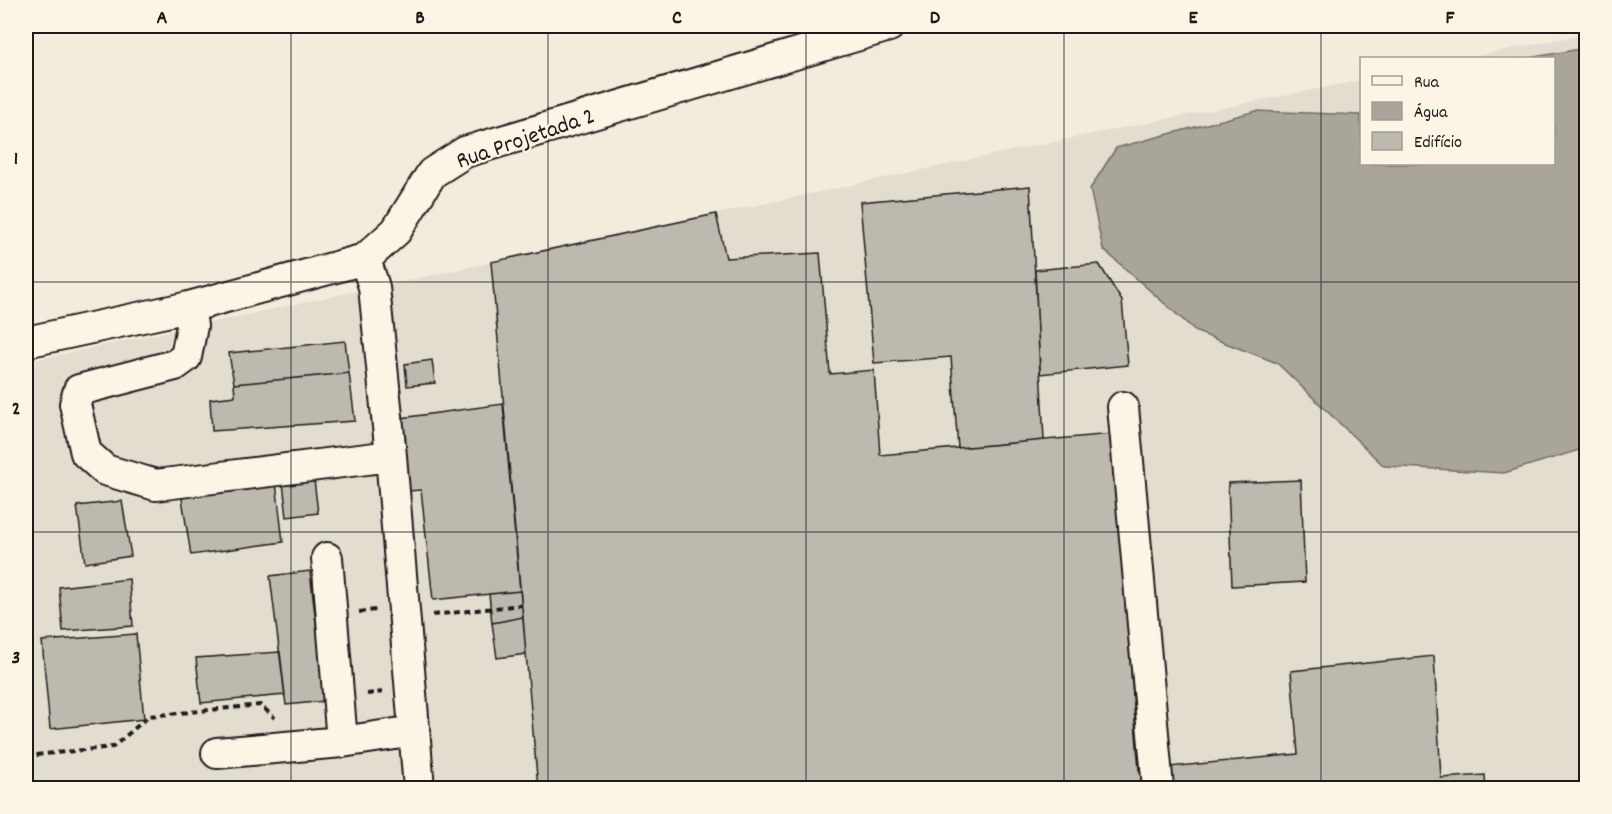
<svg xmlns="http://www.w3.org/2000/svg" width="1612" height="814" viewBox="0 0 1612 814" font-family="Dekko,sans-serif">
<rect width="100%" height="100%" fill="#f3ecdd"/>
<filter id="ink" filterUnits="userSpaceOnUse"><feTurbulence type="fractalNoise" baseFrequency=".0167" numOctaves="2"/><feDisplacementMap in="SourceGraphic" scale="12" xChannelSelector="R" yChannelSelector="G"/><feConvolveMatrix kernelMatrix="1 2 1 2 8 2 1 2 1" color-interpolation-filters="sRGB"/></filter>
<g filter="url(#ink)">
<!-- built -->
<path fill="#e3ddcf" d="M1586,34V788H26V362L1038,145L1361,80L1362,164H1554V58H1465Z"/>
<!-- water -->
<path fill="#aaa59b" stroke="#716e68" stroke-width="1.5" d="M1586,48V448L1504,473L1384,466L1277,363L1197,332L1103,249L1090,189L1116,148L1256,111L1361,115L1362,164H1554V58H1529Z"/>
<!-- building -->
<path fill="#beb9ae" stroke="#1c1c1c" stroke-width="1.5" d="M1030,186L1044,440L958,448L951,357L874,363L860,202Z
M716,214L726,258L820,253L830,374L874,370L880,455L1112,434L1139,770L1298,754L1291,671L1434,656L1441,778L1485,775L1486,788H538L491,262Z
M1099,264L1122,301L1128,365L1040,374L1035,270Z
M345,341L349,373L234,384L229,353Z
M432,360L435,383L407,386L405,364Z
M349,373L355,421L212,431L210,399L235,396L234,384Z
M503,404L520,591L433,600L421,490L408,491L401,418Z
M275,474L283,542L191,555L180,486Z
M314,480L318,513L287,517L283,483Z
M1301,480L1305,582L1232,586L1228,483Z
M122,501L131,556L85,563L77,506Z
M310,571L325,701L286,705L270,576Z
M129,579L133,626L63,631L59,587Z
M520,591L523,617L492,623L489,594Z
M523,617L526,654L497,658L492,623Z
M136,634L144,719L50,729L42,641Z
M280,652L285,695L201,703L196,658Z"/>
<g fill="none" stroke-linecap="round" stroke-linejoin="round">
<!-- minor casing -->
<g stroke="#1c1c1c" stroke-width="34">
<path id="minor" d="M365,259L374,287L391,456L419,788
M189,307L192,326L186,357L175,365L79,390L75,404L86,453L105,470L156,485L391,456
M26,342L189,307L365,259L396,231L432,173L465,152L889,26
M1123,407L1158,788
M327,558L342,742
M217,753L342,742L415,731"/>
</g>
<!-- path -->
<path stroke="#1c1c1c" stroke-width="4" stroke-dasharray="6 4.5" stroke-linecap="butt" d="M359,612L376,610
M433,615L521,605
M367,694L383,692
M26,756L113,747L149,716L260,705L275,718"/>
<!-- minor -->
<use href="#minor" stroke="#fcf5e5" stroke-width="30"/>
</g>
</g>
<!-- grid -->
<path fill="none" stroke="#1c1c1c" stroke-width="1.5" stroke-opacity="0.55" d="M291,26V788M548,26V788M806,26V788M1064,26V788M1321,26V788M26,282H1586M26,532H1586"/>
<g text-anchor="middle" stroke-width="4.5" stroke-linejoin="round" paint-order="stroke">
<!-- street labels -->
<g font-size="24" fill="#1c1c1c" stroke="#fcf5e5">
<text transform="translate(525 137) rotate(-19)" y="8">Rua Projetada 2</text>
</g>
</g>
<!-- margin -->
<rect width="1612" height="814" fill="none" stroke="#fcf5e5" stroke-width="66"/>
<!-- legend -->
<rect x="1360" y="57" width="195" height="108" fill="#fcf5e5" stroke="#a29e95" stroke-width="1.5"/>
<rect x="1372" y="76" width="30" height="9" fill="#fcf5e5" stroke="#a29e95" stroke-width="1.5"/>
<text x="1414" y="87" font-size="18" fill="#1c1c1c">Rua</text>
<rect x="1372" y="102" width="30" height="18" fill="#aaa59b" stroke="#a29e95" stroke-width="1.5"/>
<text x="1414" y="117" font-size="18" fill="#1c1c1c">Água</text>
<rect x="1372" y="132" width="30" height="18" fill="#beb9ae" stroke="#a29e95" stroke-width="1.5"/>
<text x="1414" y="147" font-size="18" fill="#1c1c1c">Edifício</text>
<rect x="33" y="33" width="1546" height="748" fill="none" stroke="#1c1c1c" stroke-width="2"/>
<g font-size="20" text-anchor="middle" font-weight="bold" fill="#1c1c1c">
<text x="162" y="23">A</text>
<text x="420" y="23">B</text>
<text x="677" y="23">C</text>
<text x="935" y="23">D</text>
<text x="1193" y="23">E</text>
<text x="1450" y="23">F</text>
<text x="16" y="164">1</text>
<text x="16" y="414">2</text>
<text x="16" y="663">3</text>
</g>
</svg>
